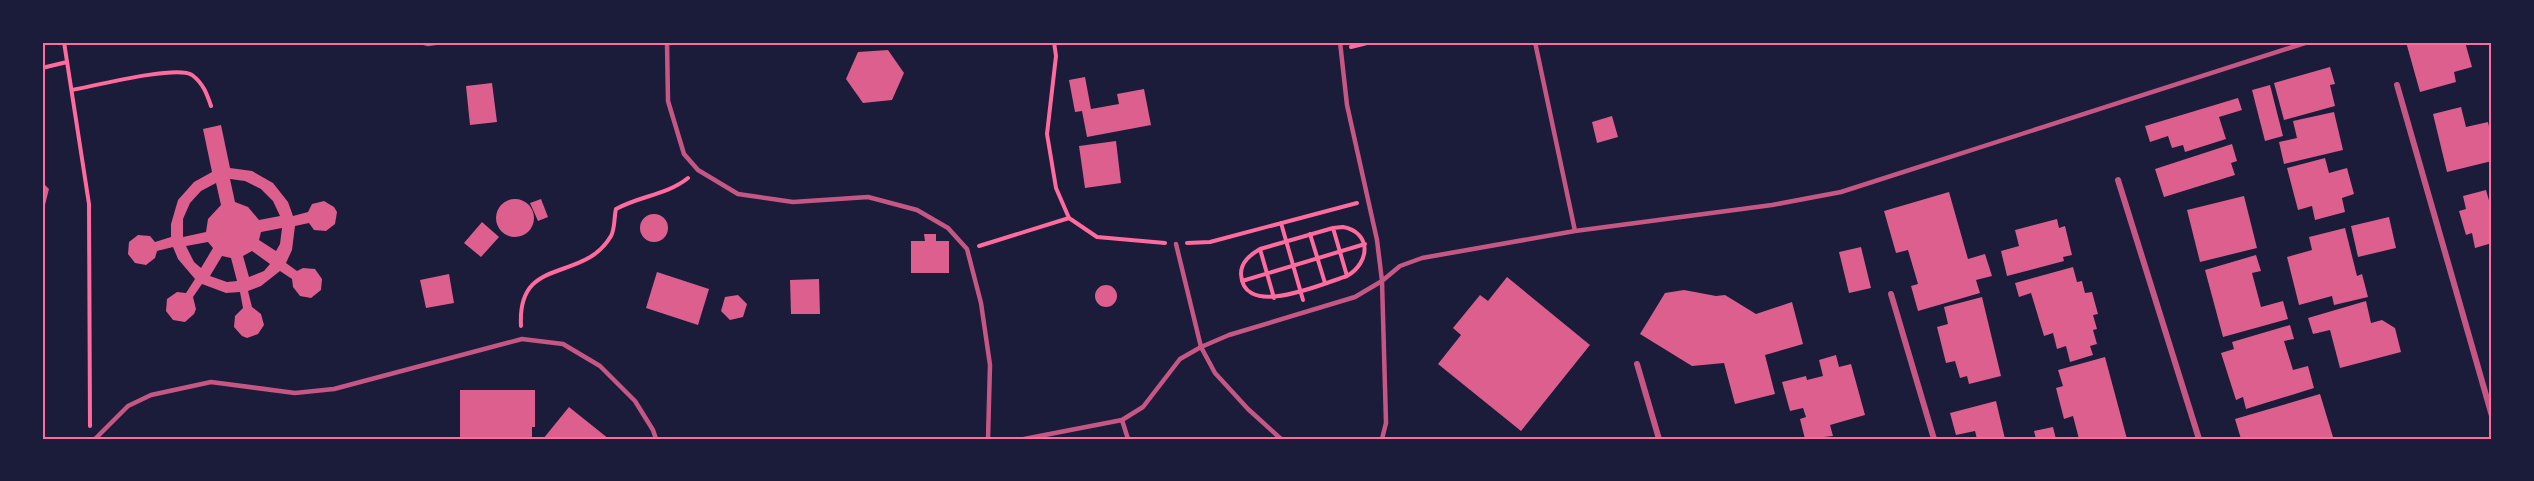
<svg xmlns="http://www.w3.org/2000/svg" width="2534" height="481" viewBox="0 0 2534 481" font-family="Arial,sans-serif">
<rect width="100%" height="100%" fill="#1b1b3a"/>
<!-- building -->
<path fill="#dd5f8e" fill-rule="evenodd" d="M2406,42H2465L2472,67L2454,72L2456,82L2420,92Z
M888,50L904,73L892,100L863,103L846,79L858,52Z
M2330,67L2335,84L2330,85L2335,106L2284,120L2274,83Z
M1085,77L1091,109L1119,104L1117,94L1144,89L1151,125L1087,137L1082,111L1075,112L1069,80Z
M492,83L497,122L470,125L466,86Z
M2270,85L2283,136L2265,141L2252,90Z
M2238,98L2242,110L2219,117L2226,139L2185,152L2183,145L2172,148L2168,136L2150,142L2145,126Z
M2461,107L2466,127L2488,122L2492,140V161L2447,172L2433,114Z
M2334,112L2343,150L2284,164L2279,142L2297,138L2293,121Z
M1612,116L1618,137L1597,143L1592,122Z
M221,125L230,168L252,171L273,183L288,202L293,216L308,212L312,204L324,201L334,207L337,212L335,224L326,231L314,230L309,223L295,226L292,250L286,263L297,271L303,268L315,269L322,279L321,290L311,298L300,296L293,287L292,279L280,271L261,286L248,291L252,307L261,314L264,325L258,334L247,338L242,336L234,327L235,316L243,308L240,292L226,293L202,284L193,297L196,309L194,314L185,322L173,320L166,311L167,299L177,292L186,293L195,279L178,259L173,247L157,251L155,258L146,265L135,263L128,254L129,242L138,235L150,236L155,242L171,237V224L178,200L194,182L212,172L203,129ZM230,179L245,181L261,189L273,201L280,216L259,220L248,207L235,202ZM216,183L221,205L208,219L206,232L183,237V219L190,203L201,191ZM282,228L280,244L276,251L259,240L261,232ZM208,242L213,248L201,268L194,262L186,246ZM252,251L270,264L264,271L249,277L243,256ZM222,256L231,258L237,281L227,282L210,276Z
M1116,141L1121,183L1085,188L1079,146Z
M2232,144L2237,161L2231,163L2235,175L2164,197L2155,169Z
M2325,158L2329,173L2347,168L2354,194L2342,198L2345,212L2315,220L2312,206L2298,210L2287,168Z
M42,182L49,189L43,213H42Z
M2486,190L2492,211V243L2475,248L2472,233L2466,235L2459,211L2466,209L2463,196Z
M1949,192L1968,259L1985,254L1992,276L1976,280L1980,293L1918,311L1911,286L1918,284L1908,250L1896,253L1884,211Z
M2244,196L2257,248L2200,262L2187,210Z
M496 218a19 19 0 1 1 38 0a19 19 0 1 1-38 0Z
M541,199L548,217L538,221L530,203Z
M640 228a14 14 0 1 1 28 0a14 14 0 1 1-28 0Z
M2389,217L2396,248L2358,257L2351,226Z
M2057,219L2059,228L2065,226L2072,255L2063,257L2064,261L2007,276L2001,251L2019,246L2015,230Z
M482,222L499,237L481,257L464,243Z
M2345,228L2357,276L2362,274L2368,297L2334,305L2332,296L2299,305L2287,257L2312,250L2309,237Z
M924,234H936V241H949V273H911V241H925Z
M1861,247L1871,288L1849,293L1839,252Z
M2256,255L2261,271L2252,273L2261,307L2283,301L2288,319L2223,337L2205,270Z
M2073,267L2077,282L2082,281L2085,293L2092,292L2098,314L2093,315L2097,329L2093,330L2097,344L2090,346L2093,355L2070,362L2066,346L2057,349L2053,333L2044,336L2031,293L2019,297L2015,283Z
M657,272L709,289L698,325L646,308Z
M449,274L454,303L426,308L420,280Z
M1507,277L1590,345L1521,431L1438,364L1461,335L1453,328L1480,295L1488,301Z
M819,279L820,314H791L790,280Z
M1095 296a11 11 0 1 1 22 0a11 11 0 1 1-22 0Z
M1684,290L1716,296L1725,295L1756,314L1792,302L1803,344L1765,355L1775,394L1735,404L1724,363L1692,366L1640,334L1665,293Z
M738,295L747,304L743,317L730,320L721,311L725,297Z
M1982,297L2001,376L1969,384L1967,376L1960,378L1955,361L1946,363L1937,327L1948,324L1944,307Z
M2366,301L2371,323L2382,320L2395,328L2401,352L2340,368L2330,330L2313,334L2308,318Z
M2290,325L2294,339L2284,341L2293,370L2308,366L2314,388L2246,409L2243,397L2236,400L2221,353L2234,349L2232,342Z
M1836,355L1839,367L1851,364L1865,415L1830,425L1833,436L1805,439L1800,419L1806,417L1803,408L1790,411L1782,382L1806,376L1807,380L1823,376L1819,360Z
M2105,357L2127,439H2079L2073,416L2064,419L2056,388L2063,386L2058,370Z
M460,390H535V427H532V439H460Z
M2320,394L2333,437L2327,439H2241L2235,419Z
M1996,401L2005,439H1977L1975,431L1956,435L1950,413Z
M569,407L609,439H543Z
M2053,427L2056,439H2036L2034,431Z"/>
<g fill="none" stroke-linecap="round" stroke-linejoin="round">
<!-- path -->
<path stroke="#ff6b9d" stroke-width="4" d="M64,42L89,204L90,426
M1054,42L1056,56L1047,134L1056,188L1069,218L1097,237L1165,243
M1351,47L1371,42
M42,68L67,62
M72,90C94,86 176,65 192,75C203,83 207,94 211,106
M1281,223L1303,300
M1343,227C1371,232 1371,262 1347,276C1324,283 1243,320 1241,274C1241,262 1250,255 1260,249L1333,228Z
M1333,228L1347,276
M1310,234L1325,283
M1187,243L1210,242L1357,203
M979,246L1069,218
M1260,249L1274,298
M1242,281L1365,244
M521,326C517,254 583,284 611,236C615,229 614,217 616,209C639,196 667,195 688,178"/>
<!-- service -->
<path stroke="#c65784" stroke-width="4.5" d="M421,42L428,44L442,42
M667,42L668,101L684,154L698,170L738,194L793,202L868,197L917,210L948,228L967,249L981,303L990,365L988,439
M1340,42L1347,105L1377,240L1382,281L1386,423L1382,439
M1535,42L1575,231
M1176,244L1201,347L1215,373L1248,409L1281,439
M1122,420L1128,439
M95,439L128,406L151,395L211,382L295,393L334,389L522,339L563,344L600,366L635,401L653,430L656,439
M1024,439L1122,420L1143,407L1180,359L1201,347L1229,335L1355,297L1382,281L1400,266L1422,258L1575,231L1772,205L1841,192L2308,42"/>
<!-- minor -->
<path stroke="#c65784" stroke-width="6" d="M2397,85L2492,416
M2118,180L2199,439
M1891,294L1934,439
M1637,364L1659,439"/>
</g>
<!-- border -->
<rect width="2534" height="481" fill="none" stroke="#1b1b3a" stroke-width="87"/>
<rect x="44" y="44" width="2446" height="394" fill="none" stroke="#ff6b9d" stroke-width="2"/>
</svg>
